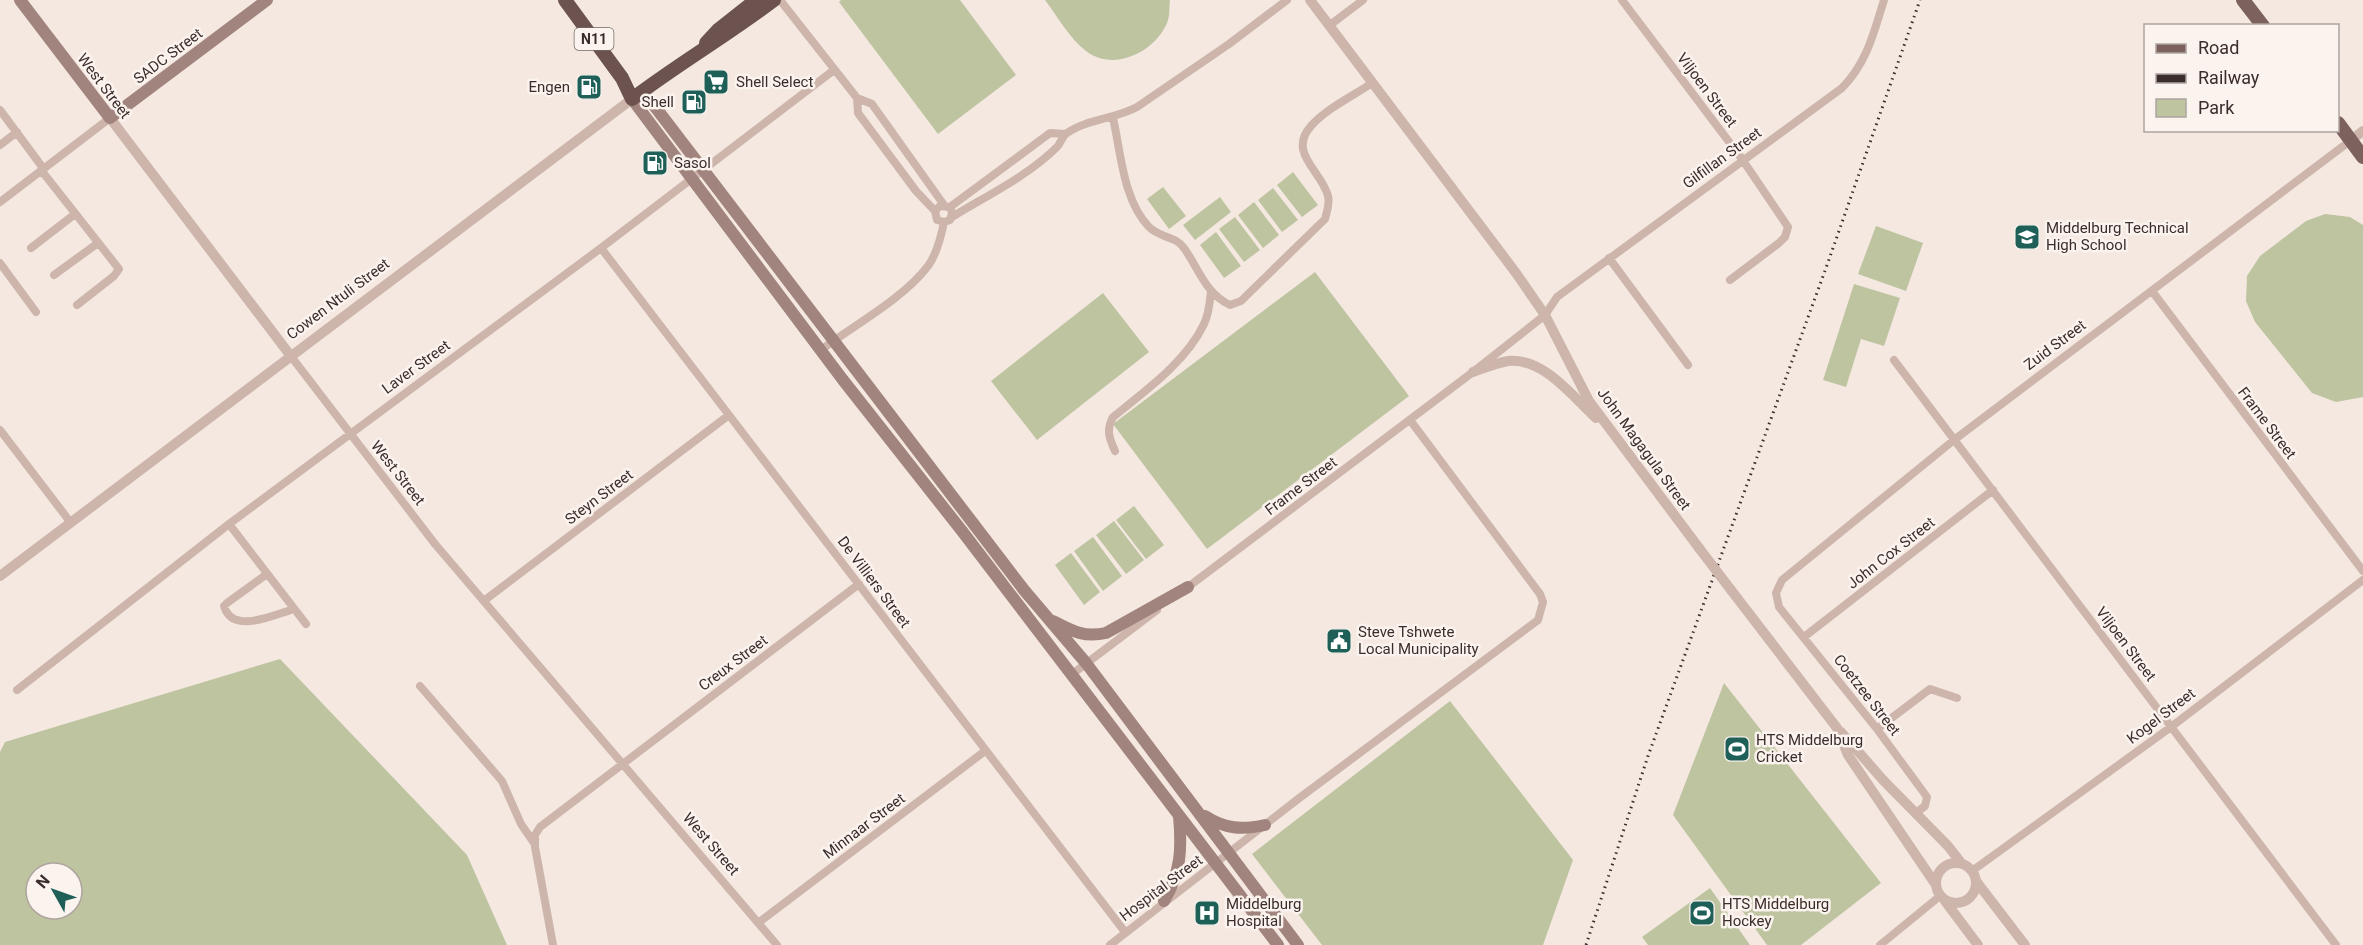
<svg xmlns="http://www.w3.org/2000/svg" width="2363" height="945" viewBox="0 0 2363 945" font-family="Roboto,sans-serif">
<rect width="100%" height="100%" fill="#f4e8e1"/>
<!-- green -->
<path fill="#bec4a0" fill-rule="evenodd" d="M841,0H960L1016,75L938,134L839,2Z
M1045,0H1170C1169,7 1170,17 1167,23C1154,53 1113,72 1086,51C1070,39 1057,16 1045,0Z
M1293,172L1318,205L1302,217L1277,185Z
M1163,187L1186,216L1169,229L1147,199Z
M1273,188L1298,220L1282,232L1258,200Z
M1220,197L1231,212L1195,240L1183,225Z
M1254,202L1279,235L1263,248L1238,215Z
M2325,214L2350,217L2363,225V397L2336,402L2312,393L2255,322L2246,301L2247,276L2260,256L2306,221Z
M1235,217L1260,250L1244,262L1219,229Z
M1876,226L1923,243L1906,291L1858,274Z
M1216,232L1241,266L1224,278L1200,245Z
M1315,272L1409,396L1207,549L1113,424Z
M1854,284L1900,298L1884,346L1861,339L1846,387L1823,380Z
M1103,293L1149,352L1037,440L991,381Z
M1134,506L1164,545L1146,559L1116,520Z
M1114,521L1144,560L1126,574L1096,535Z
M1093,537L1122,576L1103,591L1074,551Z
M1071,553L1100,592L1084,605L1055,565Z
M280,659L467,855L507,945H0V752L5,742ZM36,873H72V909H36Z
M1724,683L1881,883L1801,945H1767L1673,815Z
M1450,701L1573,860L1543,945H1322L1252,854Z
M1710,888L1750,945H1648L1642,937Z"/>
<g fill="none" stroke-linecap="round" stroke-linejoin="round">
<!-- minor -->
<path stroke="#cdb5ac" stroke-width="8" d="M780,0L857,98L872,104L944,205
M1622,0L1742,159L1788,227L1785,237L1779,243L1730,280
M1330,25L1363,0
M857,98L858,113L916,191L935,211
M0,110L43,168
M1113,118C1121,153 1123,200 1149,227C1160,238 1176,236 1184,248C1199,269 1205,293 1230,305L1241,301L1325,219C1327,211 1330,204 1328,196C1322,171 1287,153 1311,126C1327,108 1353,96 1372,83
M0,145L17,132
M41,170L119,269L114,276L77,305
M0,202L110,118
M950,207L952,213L950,220L944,222L937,220L935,211L940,206L950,207L1050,133L1065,134
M952,217C986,196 1028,176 1057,147C1061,143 1062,136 1067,133C1087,119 1115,119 1137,107L1229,44L1287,0
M31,248L75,214
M601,248L1125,932
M1609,258L1688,365
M0,263L36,312
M54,275L98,243
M2152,291L2363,571
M821,350C854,325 903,299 928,266C937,254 941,237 944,222
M290,355L435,544L777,945
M1894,360L2336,945
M0,430L71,523
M1115,451C1109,438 1106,430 1113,417C1145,391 1186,362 1204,324C1209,314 1210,302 1211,291
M229,524L306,624
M267,574L227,603L224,606C232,635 274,615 294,609
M1184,590L1473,372L1545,315L1557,297L1842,88C1867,63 1874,32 1884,0
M485,600L729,415
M1804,637L1993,490
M1071,675L1157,610
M420,686L502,781L521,824L534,843
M17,690L229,524L601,248L834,70
M1877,729L1930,689L1957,698
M1916,813L1925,806L1927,797L1877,729L1779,607L1776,593L1782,580L1954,440L2350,141
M1972,871L2171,727L2363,580
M758,923L985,751
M553,945L535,847V835L540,827L859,584
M1110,945L1298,799L1538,620L1543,602L1540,594L1410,420
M1880,945L1940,896"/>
<!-- tertiary -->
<path stroke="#cdb5ac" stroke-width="10" d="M1310,0L1516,273L1545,315L1589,401L1699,548
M110,118L290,355
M2350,141L2363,131
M1473,372C1484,368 1496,363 1508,361C1543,357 1573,397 1596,418
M0,576L632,99
M1731,590L1837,728L1848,755L1936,885
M1841,732L1883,780L1948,846L1962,864
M1936 883a20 20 0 1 1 40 0a20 20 0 1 1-40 0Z
M1976,881L2025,945
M1945,901L1978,945"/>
<!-- secondary -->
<path stroke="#a1847d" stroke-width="12" d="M20,0L110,118L267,0
M643,91L1024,590L1086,663L1298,945
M632,99L843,380L962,531L1278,945
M1053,621C1072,631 1084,638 1106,633L1188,587
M1205,816C1225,829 1242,830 1265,825
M1164,901C1181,872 1182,849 1179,816"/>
<!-- primary -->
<path stroke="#7d615c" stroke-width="14" d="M2243,0L2263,26
M2338,123L2363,157"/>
<!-- trunk -->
<path stroke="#6c534f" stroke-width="14" d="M565,0L622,78L632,99C678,64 728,35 774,0
M706,43L718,30L756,0"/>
<!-- rail -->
<path stroke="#3b2d2b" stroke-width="3" stroke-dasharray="1.5 4.5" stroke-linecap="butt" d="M1586,945L1648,756L1826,268L1920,0"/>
<!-- tertiary-bridge -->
<path stroke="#cdb5ac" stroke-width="10" d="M1699,548L1731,590"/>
</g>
<!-- icons -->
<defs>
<g id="supermarket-square" transform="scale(1.35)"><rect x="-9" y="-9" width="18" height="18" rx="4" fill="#1e5f58" stroke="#fbf3ee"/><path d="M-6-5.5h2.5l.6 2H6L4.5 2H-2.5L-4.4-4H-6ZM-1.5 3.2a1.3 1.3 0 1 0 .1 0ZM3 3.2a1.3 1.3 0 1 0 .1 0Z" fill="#fff"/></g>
<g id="fuel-square" transform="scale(1.35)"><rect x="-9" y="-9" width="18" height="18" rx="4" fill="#1e5f58" stroke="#fbf3ee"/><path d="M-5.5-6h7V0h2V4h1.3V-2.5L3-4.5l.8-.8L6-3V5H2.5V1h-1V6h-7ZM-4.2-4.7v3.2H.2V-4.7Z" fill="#fff"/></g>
<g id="school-square" transform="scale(1.35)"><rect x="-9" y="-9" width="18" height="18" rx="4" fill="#1e5f58" stroke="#fbf3ee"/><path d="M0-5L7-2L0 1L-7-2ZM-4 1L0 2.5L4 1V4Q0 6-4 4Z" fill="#fff"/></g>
<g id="civic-square" transform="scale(1.35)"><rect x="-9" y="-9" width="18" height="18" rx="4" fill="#1e5f58" stroke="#fbf3ee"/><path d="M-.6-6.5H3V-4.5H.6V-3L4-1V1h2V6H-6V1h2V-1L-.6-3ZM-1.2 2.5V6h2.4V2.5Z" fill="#fff"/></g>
<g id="stadium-square" transform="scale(1.35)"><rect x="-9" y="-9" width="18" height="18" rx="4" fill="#1e5f58" stroke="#fbf3ee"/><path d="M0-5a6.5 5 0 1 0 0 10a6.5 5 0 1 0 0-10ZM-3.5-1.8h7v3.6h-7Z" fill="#fff"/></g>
<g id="hospital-square" transform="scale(1.35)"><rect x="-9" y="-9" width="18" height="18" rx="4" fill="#1e5f58" stroke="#fbf3ee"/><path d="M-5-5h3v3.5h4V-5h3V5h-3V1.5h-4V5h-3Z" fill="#fff"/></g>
</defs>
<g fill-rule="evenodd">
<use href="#supermarket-square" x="716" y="82"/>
<use href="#fuel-square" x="589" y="87"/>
<use href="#fuel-square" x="694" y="102"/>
<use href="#fuel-square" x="655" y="163"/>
<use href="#school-square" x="2027" y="237"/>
<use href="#civic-square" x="1339" y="641"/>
<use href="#stadium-square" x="1737" y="749"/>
<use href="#hospital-square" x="1207" y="913"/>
<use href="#stadium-square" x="1702" y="913"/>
</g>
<g text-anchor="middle" stroke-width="5" stroke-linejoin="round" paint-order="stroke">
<!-- shield labels -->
<rect fill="#fbf3ee" stroke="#756866" stroke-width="1.5" x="574.5" y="28" width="39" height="22" rx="4.5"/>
<g font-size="14" font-weight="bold" fill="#3b2d2b">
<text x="594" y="44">N11</text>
</g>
<!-- street labels -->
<g font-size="15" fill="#3b2d2b" stroke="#fbf3ee">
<text transform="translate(168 56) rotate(-37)" y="5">SADC Street</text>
<text transform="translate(104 86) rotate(53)" y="5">West Street</text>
<text transform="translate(1707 90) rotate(53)" y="5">Viljoen Street</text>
<text transform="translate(1722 158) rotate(-36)" y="5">Gilfillan Street</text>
<text transform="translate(338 299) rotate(-37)" y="5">Cowen Ntuli Street</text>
<text transform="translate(2055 345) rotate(-37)" y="5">Zuid Street</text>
<text transform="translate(416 367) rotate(-36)" y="5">Laver Street</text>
<text transform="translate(2267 423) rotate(53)" y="5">Frame Street</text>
<text transform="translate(1644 449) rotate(54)" y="5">John Magagula Street</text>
<text transform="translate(398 473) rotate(52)" y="5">West Street</text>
<text transform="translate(1301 486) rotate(-37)" y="5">Frame Street</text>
<text transform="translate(599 497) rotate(-37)" y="5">Steyn Street</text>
<text transform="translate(1891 553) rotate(-38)" y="5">John Cox Street</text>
<text transform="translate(874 582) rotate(53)" y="5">De Villiers Street</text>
<text transform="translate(2126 644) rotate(53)" y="5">Viljoen Street</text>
<text transform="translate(733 663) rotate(-37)" y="5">Creux Street</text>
<text transform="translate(1867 695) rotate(52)" y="5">Coetzee Street</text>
<text transform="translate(2161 716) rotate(-37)" y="5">Kogel Street</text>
<text transform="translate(864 826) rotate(-37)" y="5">Minnaar Street</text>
<text transform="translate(711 844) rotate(49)" y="5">West Street</text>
<text transform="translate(1161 888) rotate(-37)" y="5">Hospital Street</text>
</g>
<!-- poi labels -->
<g font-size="15" fill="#3b2d2b" stroke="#fbf3ee" text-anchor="start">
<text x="736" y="87">Shell Select</text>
<text x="570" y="92" text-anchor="end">Engen</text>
<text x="674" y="107" text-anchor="end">Shell</text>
<text x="674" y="168">Sasol</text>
<text x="2046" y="233">Middelburg Technical<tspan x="2046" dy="17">High School</tspan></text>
<text x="1358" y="637">Steve Tshwete<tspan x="1358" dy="17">Local Municipality</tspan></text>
<text x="1756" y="745">HTS Middelburg<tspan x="1756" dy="17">Cricket</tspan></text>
<text x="1226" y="909">Middelburg<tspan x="1226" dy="17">Hospital</tspan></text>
<text x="1722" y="909">HTS Middelburg<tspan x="1722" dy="17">Hockey</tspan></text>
</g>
</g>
<!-- legend -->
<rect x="2144" y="24" width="195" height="108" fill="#fbf3ee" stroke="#aea4a0" stroke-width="1.5"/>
<rect x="2156" y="44" width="30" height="9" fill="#7d615c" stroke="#aea4a0" stroke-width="1.5"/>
<text x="2198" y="54" font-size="18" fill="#3b2d2b">Road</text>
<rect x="2156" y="74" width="30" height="9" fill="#3b2d2b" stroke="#aea4a0" stroke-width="1.5"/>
<text x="2198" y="84" font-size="18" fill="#3b2d2b">Railway</text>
<rect x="2156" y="99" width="30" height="18" fill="#bec4a0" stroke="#aea4a0" stroke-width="1.5"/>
<text x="2198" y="114" font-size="18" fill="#3b2d2b">Park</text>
<!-- north arrow -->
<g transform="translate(54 891) rotate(310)"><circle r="28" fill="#fbf3ee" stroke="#aea4a0" stroke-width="1.5"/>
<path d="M0-4.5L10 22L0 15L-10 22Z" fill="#1e5f58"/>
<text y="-9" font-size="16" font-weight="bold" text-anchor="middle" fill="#3b2d2b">N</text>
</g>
</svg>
